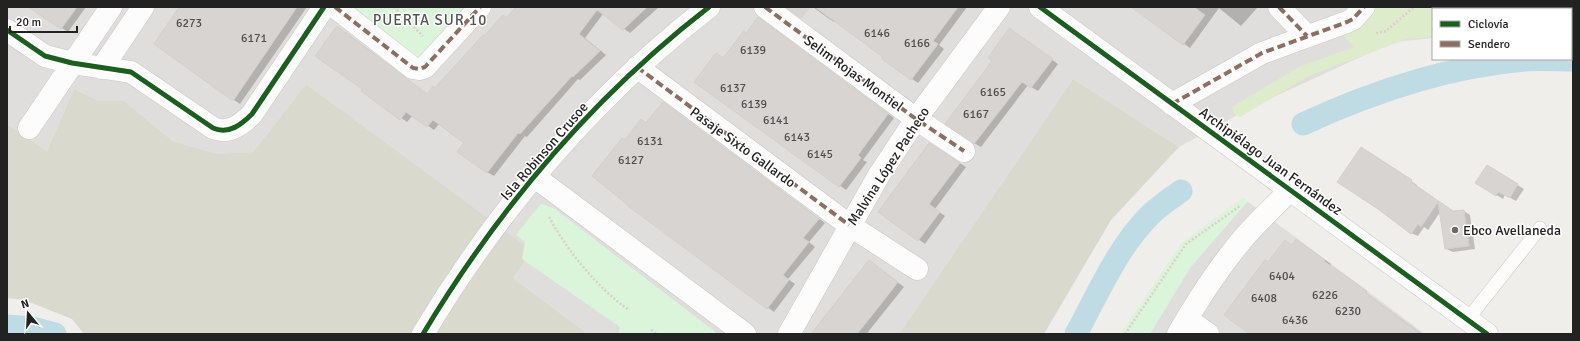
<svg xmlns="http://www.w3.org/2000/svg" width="1580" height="341" viewBox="0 0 1580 341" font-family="Signika,sans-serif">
<rect width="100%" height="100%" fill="#f0eeeb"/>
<!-- residential -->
<path fill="#dfdedc" d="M7,7H1573V24L1571,9H1433V38L1393,42L1248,109L1179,147L1073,79L899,334H588L513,278L531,252L306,84L253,152L217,154L173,141L124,101H99L74,89L47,151L7,124Z
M1243,198L1425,334H1121L1181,244Z"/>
<!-- construction -->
<path fill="#d9d9cd" d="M1073,79L1179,147L1111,220L1044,334H899Z
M306,84L532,251L513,278L588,334H84L72,319L24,300L7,298V124L47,151L74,89L99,101H124L173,141L217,154L253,152Z"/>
<!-- grass -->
<path fill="#ddeccb" d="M1374,7H1573V26H1571V9H1433V37L1407,39L1309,76L1240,117L1233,113L1232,107L1299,67L1354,47L1342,34Z"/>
<!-- park -->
<path fill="#daf5da" d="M345,7H473L422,62Z
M1243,198L1248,201L1190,268L1150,334H1121L1181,244Z
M542,204L555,209L718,334H619L620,327L522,259L525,242L516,235L539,206Z"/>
<!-- shadow -->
<path fill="#0003" d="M30,7H86L68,32Z
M181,7H307L240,104L234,100Z
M517,7H659L630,33L603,14L585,38L606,55L580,80L578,79L527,137L525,136L494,176L487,172L465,143L439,124L434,130L413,115L407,122L362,90L363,89L344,31L428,95L503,17L507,19Z
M813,7H967L939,45L944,49L918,83L883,59L884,57L835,20L834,22L828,18Z
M1132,7H1258L1241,26L1219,8L1190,48Z
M764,22L894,118L863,160L867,162L846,190L695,82L724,59L746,34Z
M1016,33L1058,64L1038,91L1028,85L981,147L974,143Z
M663,103L825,223L809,242L815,247L788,279L795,284L774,312L644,217L626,141L646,123Z
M936,148L966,167L935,209L945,216L925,244L880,212Z
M1368,152L1417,185L1416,186L1454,212L1464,211L1470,215L1475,249L1453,252L1446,249L1441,211L1428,230L1424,227L1418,236L1411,233Z
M1487,166L1524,189L1516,201L1505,195L1503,199L1477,183Z
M1296,240L1331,264L1329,266L1422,334H1252L1269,263L1292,246Z
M869,261L904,287L868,332L870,334H812Z"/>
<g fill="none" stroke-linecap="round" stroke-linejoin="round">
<!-- canal -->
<path stroke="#bfdbe3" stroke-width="23" d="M1303,124C1374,91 1446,67 1524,60C1540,59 1557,60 1573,60
M7,326L33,328L55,334
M1076,334C1098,294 1117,248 1150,215C1159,206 1170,199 1181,191"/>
</g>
<!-- building -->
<path fill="#d7d4d2" stroke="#d3d0cc" d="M28,7H77L61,29Z
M179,7H297L233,101L154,44Z
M516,7H647L623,30L597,10L579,34L600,51L573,77L572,76L520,134L518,133L487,173L457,152L464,143L433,120L427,127L406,112L400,120L361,91L362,89L315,56L337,26L427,94L433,86L435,88L483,35L484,36L503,15L506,18Z
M786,7H810L801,18Z
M815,7H958L933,41L938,44L911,80L882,59L883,57Z
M1131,7H1194L1205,15L1183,45Z
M758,17L888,114L858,155L861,158L839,187L694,82L716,53L723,58L744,31L746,33Z
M1009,28L1053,59L1031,88L1022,82L974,144L945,124L992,61L988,58Z
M663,102L819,219L803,238L809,242L783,275L789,280L767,309L628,206V205L592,176L622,138L625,140L641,119L646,123Z
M929,143L960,163L929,204L940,212L918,241L878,212Z
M1361,147L1412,180L1411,182L1453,211L1464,210L1469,246L1445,249L1438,202L1421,227L1418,224L1411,234L1378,209L1337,182Z
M1487,165L1518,184L1510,198L1498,192L1496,196L1475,183Z
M1296,239L1325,260L1324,261L1367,291L1366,293L1421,334H1250L1224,315L1265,260L1268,262L1285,240L1292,245Z
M869,260L898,282L881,304L857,334H811Z"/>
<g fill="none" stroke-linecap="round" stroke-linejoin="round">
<!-- service casing -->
<g stroke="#c9c8c7" stroke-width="14">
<path id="service" d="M1467,320L1540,228"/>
</g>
<!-- minor casing -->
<g stroke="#c9c8c7" stroke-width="23">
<path id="minor" d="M335,7L413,68L419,69L425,67L480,7
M765,7L916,119L964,151
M1279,7L1307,36
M7,30L45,56L72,63L131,72L213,128C229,135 242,124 252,114L324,7
M637,67L849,225L917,269
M102,68L143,7
M1172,104L1262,53L1347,22L1353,19L1364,7
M29,128L111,7
M535,177L745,334
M1187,319L1208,334
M423,334C498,209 594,96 709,7
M789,334L879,175L916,119L999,7
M1178,334C1197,301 1217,270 1241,241C1256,223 1274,207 1290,190"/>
</g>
<!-- tertiary casing -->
<g stroke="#c9c8c7" stroke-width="23">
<path id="tertiary" d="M1040,7L1487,334"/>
</g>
<!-- path -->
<path stroke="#dccecd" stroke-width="2.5" stroke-dasharray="2 2" stroke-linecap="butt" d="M394,7L423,36
M1475,7L1477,9
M1571,13H1573
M1376,33L1386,31L1414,7
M549,217C567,250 598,289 629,310
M651,330L657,334
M1125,334L1186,244L1240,206"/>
<!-- service -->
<use href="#service" stroke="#fdfcfc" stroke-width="13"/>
<!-- minor -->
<use href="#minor" stroke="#fdfcfc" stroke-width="22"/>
<!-- tertiary -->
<use href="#tertiary" stroke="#fdfcfc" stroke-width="22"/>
<!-- quiet -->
<path stroke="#8d6e63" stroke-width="4" stroke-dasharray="8 4" stroke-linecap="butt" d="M335,7L413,68L419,69L425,67L480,7
M765,7L916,119L964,151
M1279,7L1307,36
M637,67L849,225
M1172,104L1262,53L1347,22L1353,19L1364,7"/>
<!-- cycleway casing -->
<g stroke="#fff" stroke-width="8">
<path id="cycleway" d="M1040,7L1487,334
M7,30L45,56L72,63L131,72L213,128C229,135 242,124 252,114L324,7
M423,334C498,209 594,96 709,7"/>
</g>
<!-- cycleway -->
<use href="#cycleway" stroke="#1b5e20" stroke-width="5"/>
</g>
<!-- markers -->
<circle fill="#6a6968" stroke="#fff" stroke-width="1.5" cx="1455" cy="230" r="4"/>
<g text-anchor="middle" stroke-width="3" stroke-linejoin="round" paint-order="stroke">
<!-- number labels -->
<g font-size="12" fill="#4f4e4e">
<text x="189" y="27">6273</text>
<text x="877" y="37">6146</text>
<text x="254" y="42">6171</text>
<text x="917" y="47">6166</text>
<text x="753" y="54">6139</text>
<text x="733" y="92">6137</text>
<text x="993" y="96">6165</text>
<text x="754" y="108">6139</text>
<text x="976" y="118">6167</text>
<text x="776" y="124">6141</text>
<text x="797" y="141">6143</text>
<text x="650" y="145">6131</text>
<text x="820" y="158">6145</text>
<text x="631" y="164">6127</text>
<text x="1282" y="280">6404</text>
<text x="1325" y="299">6226</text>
<text x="1264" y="302">6408</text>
<text x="1348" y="315">6230</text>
<text x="1295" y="324">6436</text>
</g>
<!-- street labels -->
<g font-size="14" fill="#222" stroke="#fff">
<text transform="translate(854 73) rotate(36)" y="5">Selim Rojas Montiel</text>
<text transform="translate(743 147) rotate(36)" y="5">Pasaje Sixto Gallardo</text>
<text transform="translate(544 151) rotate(-49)" y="5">Isla Robinson Crusoe</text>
<text transform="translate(1271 161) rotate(36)" y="5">Archipiélago Juan Fernández</text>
<text transform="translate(888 166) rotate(-57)" y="5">Malvina López Pacheco</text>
</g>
<!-- poi labels -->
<g font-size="14" fill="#222" stroke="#fff" text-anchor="start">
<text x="1463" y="235">Ebco Avellaneda</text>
</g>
<!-- neighbourhood labels -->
<g font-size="15" letter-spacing="1" fill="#555" stroke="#fff">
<text x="430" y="25">PUERTA SUR 10</text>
</g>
</g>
<!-- border -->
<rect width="1580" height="341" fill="none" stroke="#222222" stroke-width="16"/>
<!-- legend -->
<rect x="1432" y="8" width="140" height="52" fill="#ffffff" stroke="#a7a7a7"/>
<rect x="1440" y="21" width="20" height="6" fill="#1b5e20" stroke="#a7a7a7"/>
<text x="1468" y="28" font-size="12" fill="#222222">Ciclovía</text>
<rect x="1440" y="41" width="20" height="6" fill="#8d6e63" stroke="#a7a7a7"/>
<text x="1468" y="48" font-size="12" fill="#222222">Sendero</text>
<!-- north arrow -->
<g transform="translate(28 313) rotate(342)" stroke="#ffffff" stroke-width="3" paint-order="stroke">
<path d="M0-3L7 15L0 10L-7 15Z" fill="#222222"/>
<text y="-6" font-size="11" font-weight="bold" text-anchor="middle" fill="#222222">N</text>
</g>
<!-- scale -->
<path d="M10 26v6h67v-6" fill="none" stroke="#222222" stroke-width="2"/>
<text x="16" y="26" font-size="12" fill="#222222" stroke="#ffffff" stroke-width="3" paint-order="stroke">20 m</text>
</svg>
